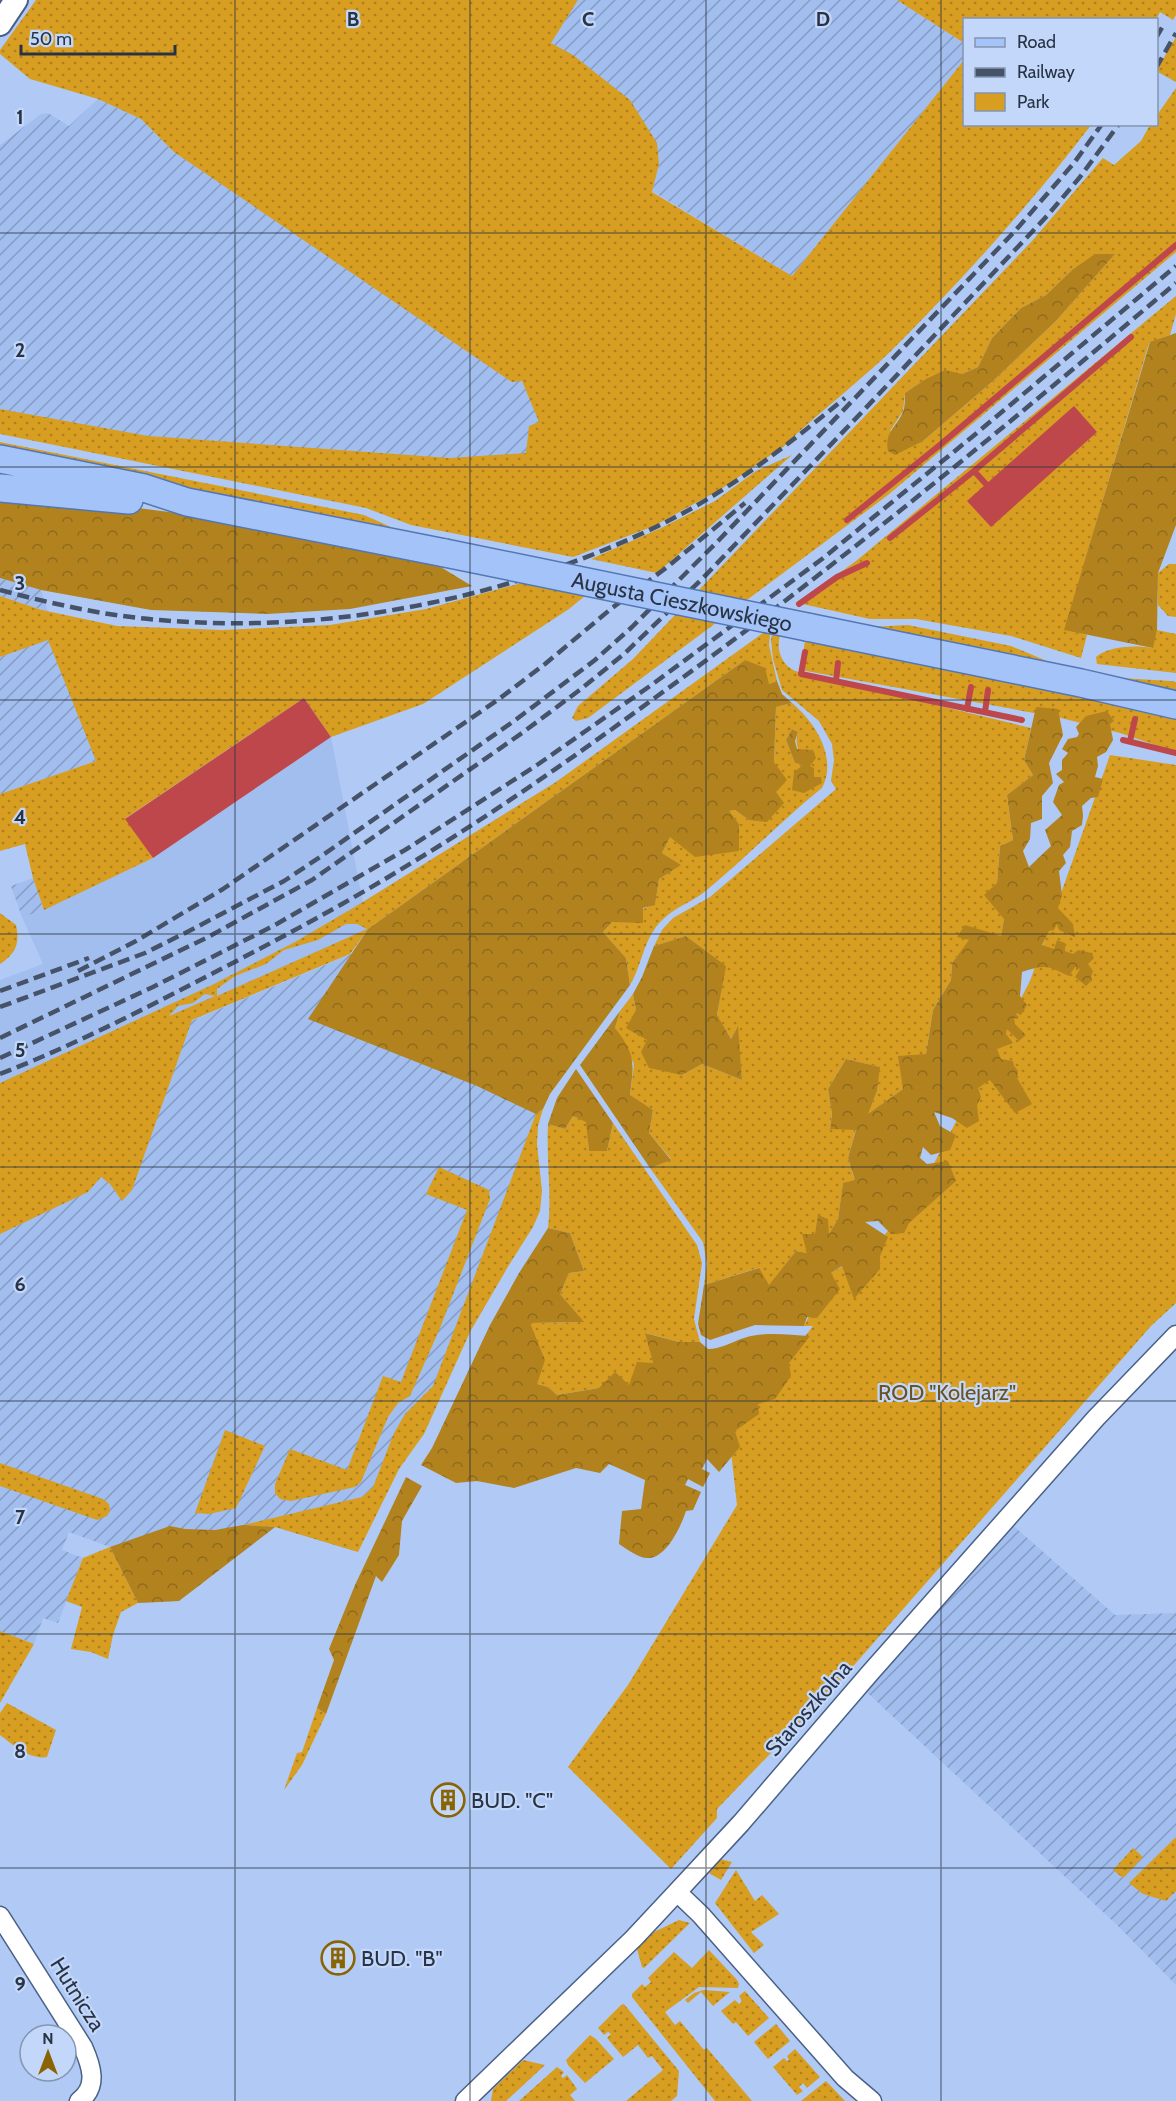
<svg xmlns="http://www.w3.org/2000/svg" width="1176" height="2101" viewBox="0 0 1176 2101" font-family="Cabin,sans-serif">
<defs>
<pattern id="industrial-furrows" width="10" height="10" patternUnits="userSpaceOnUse" patternTransform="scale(1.5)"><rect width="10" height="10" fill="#a2beef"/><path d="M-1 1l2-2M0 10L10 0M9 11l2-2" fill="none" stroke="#849bc3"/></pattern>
<pattern id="green-dots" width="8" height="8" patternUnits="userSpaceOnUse" patternTransform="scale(1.5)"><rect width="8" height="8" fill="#d79e21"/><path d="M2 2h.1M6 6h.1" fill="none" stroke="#ae811e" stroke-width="1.8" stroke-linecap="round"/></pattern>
<pattern id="forest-crowns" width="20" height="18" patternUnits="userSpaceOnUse" patternTransform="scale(1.5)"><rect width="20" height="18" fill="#b1821e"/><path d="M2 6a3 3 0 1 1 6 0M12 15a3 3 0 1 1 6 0" fill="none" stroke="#906b1c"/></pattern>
</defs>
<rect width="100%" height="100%" fill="#b0caf5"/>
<!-- built -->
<path fill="#a2beef" d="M331,737L368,929L238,988L137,1029L0,1094V980L43,964L22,917L11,886L44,909L153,858Z"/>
<!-- industrial -->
<path fill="url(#industrial-furrows)" d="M578,0H897L964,43V60L792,276L652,191L659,164L550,43Z
M98,99L141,119L174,152L522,381L585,528L0,419V145L41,114L48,113L69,126Z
M0,578L41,590L96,761L0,794V657L48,639L42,610L0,596Z
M33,878L44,910L22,917L11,886Z
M380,942L570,1027L418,1427L405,1423L358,1552L275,1527L179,1601L138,1603L110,1547L69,1532L62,1550L83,1558L58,1623L43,1618L34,1644L0,1631V1110L129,1047Z
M1007,1520L1115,1615L1176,1613V1985L1117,1925L859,1685Z"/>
<!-- green -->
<path fill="url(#green-dots)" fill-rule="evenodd" d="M36,0H578L551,43L573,55L630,100L657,143L659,164L652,192L792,276L964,60V124L1091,125C1030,205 962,280 891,351C859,382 823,409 791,439L793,440L721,489L654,526L573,557L411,525L366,508L0,434V409L148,436L450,458L526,453L529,426L539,422L522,381L512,382L174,152L141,119L98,99L30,79L0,54V50Z
M897,0H1176V15L1173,20L1160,12L1156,20H964V43Z
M1176,37V82L1156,71Z
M1176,88V252L888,495L588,718L576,721L572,718L578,706L633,659L1032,241L1103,158L1114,165L1141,141L1150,125L1156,124L1157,115ZM1114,255L1056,321L993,381L923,441L890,431L903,411L905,393L924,380L962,374L978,367L992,338L1021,308L1046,295L1072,270Z
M1176,296V314L1170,335L1149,343L1065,629L1087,635L1081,658L1011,636L916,619H870L798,603L856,561Z
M0,442L364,515L402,532L0,451Z
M792,455L657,573L591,559L661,528L715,501L756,471Z
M1169,564H1176V617L1168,616L1158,605V573Z
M525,582L586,595L569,609L423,704L331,737L304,698L126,818L153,858L44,910L33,878L25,844L0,851V794L96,761L48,640L0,657V596L42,610L117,626L222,630L330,625L426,609Z
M908,625L1011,646L1054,664L869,627Z
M767,630L770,634L769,645L777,681L769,684L745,660L368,929L350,954L192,1020L132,1190L122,1201L110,1184L101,1177L88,1192L0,1234V1083L212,985L295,942L358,905L556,782ZM346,924H357L367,929L217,996V989L235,976L266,964L284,950L318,940ZM205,994L215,996L169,1016L178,1006L193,1003Z
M1157,630L1176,634V673L1097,664L1096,657C1109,646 1136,645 1152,648Z
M772,634L780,635C776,650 781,664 795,671L1031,728L1024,760L1033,775L1007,795L1013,840L1000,846L997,883L1004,919L1001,936L970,940L952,963L951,980L933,1010L926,1054L903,1089L867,1115L877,1091L879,1067L846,1059L828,1089L832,1114L830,1128L856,1129L848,1158L855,1181L843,1184L838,1219L828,1236L815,1234L807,1253L796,1251L769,1286L758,1268L704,1285L707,1264L703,1242L650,1168L671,1159L649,1133L653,1110L630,1096L634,1064L615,1028L620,1011L633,994L636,1010L648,1040L682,1075L702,1064L742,1080L737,1028L731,1039L717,1016L725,966L686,936L654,946L662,930L673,918L710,897L836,789L831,781L834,760L832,744L819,721L782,690L773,659L771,640Z
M805,640L918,661L1176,717V752L1120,733L1061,718L801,670Z
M1120,678L1171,681L1176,682V691Z
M792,703C815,722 838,758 822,788C782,820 747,857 708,889C690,905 674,905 656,927C643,944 641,967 630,985L626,958L603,932L612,922L655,904L659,879L680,865L662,853L670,837L739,851V824L728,811L735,810L749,820L776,792L774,762L776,707ZM792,729L798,732C792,752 807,760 814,777H821L792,790L804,765L795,763L786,740Z
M1110,755L1176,765V1303L1151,1326L841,1680L717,1809V1818L671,1869L568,1767L628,1685L737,1505L729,1434L813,1326H804L831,1273L843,1266L848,1281L919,1192L1030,981Z
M0,913L16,925C20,944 16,953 0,964Z
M543,1109L538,1126L537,1144L542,1191L540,1211L533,1227L509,1265L470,1332L424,1434L399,1469L358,1552L275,1527L243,1525L362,1497L373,1487L394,1433L405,1414L433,1386L534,1119L536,1114Z
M573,1116L587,1122L589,1151H607L613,1123L697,1245L702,1263L694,1319L700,1342H679L646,1333L653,1363L629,1386L599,1388L557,1395L548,1387L537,1384L530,1323L583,1322L560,1294L569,1273L584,1271L570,1233L548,1228C552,1192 546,1160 548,1124L565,1129Z
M439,1167L489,1190L490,1199L440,1328L410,1396L398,1403L388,1417L361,1482L355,1487L291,1501L280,1499L275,1493V1484L290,1449L347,1470L383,1376L401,1382L467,1210L426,1194Z
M225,1430L265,1446L236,1508L209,1514L195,1513Z
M0,1463L103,1499L109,1504L110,1511L107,1516L97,1520L0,1486Z
M110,1547L138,1603L121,1612L113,1635L108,1659L91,1652L71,1649L82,1607L66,1601L83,1558Z
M0,1631L34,1644L0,1703Z
M7,1703L56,1730L47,1757C30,1760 13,1745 0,1735V1713Z
M317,1708L326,1714L302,1765L284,1790L297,1753L302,1752Z
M1176,1837V1891L1166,1901L1143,1894L1129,1883Z
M1133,1848L1143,1857L1123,1878L1113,1870Z
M720,1859L732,1862L721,1880L709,1873Z
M736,1870L755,1901L762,1895L779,1914L751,1932L764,1945L754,1953L715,1903Z
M679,1920L690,1923L644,1968L642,1967L637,1949L654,1932Z
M709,1950L737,1980L739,1984L738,1988L699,1987L665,2012L675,2025L680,2021L704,2050L707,2048L752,2101H715L632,1997V1994L642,1984L645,1987L651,1982L648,1978L674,1952L692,1968Z
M704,1990L730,1992L713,2006L701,1992L688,2003L685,2000L694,1993Z
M745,1991L769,2018L748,2036L736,2022L733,2024L721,2011L735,2000L739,2004L742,2001L739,1996Z
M624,2004L679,2071L677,2096L671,2101H626L663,2070L652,2056L648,2058L638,2045L623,2057L607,2038L611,2034L608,2032L604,2035L598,2028L621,2005Z
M776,2024L790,2041L768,2059L754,2042Z
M590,2035L596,2039L614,2059L585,2083L568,2065L566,2060Z
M795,2049L820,2077L807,2088L803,2083L799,2087L803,2091L797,2095L773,2067L784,2058L787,2061L789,2060L787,2056Z
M523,2060L545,2065L506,2101H491L493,2089Z
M557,2067L564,2072L561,2076L563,2078L567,2075L577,2089L570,2095L575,2101H519Z
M826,2081L845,2101H801Z"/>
<!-- forest -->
<path fill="url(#forest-crowns)" d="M1095,254H1115L1056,321L993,381L923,441L895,455L888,451C884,432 896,428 903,412C905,407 905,399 905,393L924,380L945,370L962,374L978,367L992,338L1021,308L1046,295L1072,270Z
M1176,333V525L1158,573L1157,630L1153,648L1064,630L1150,342Z
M0,495L83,501L185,514L434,563L472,586L350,609L267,614L151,610L41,590L0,578Z
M745,660L765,668L769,684L777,681L782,694L792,703L776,707L774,762L787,780L776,792L784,803L767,822L749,820L735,810L729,811L739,824V851L695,857L670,837L662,853L681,865L659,879L655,905L643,908V923L612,922L603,932L626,958L630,985L550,1094L543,1109L536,1114L477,1086L308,1019L368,929Z
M1036,707L1058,709L1063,735L1049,763L1053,783L1042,796V819L1031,823L1030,839L1023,851L1029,867L1051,846L1045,830L1062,815L1053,802L1059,785L1064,782L1056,774L1062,770V760L1068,753L1062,749L1068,739L1077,737L1079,734L1076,727L1086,716L1107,711L1114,721L1110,724L1113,740L1106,752L1097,757L1098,766L1095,777L1103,779L1098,797L1091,798L1082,806L1083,815L1082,825L1072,831L1070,847L1063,855L1066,863L1059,871L1062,895L1058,908L1073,924L1075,937L1059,930L1057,924L1054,930L1049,931L1042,945L1054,949L1057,940L1065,943V951L1073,954L1078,950L1092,953L1094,958L1088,964L1093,971L1091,977L1092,980L1086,986L1075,977L1080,969L1075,967L1069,976C1047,966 1046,964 1022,972L1020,996L1027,1005L1021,1015L1016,1013L1018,1019L1014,1018L1015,1024L1026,1035L1019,1041L1007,1029L1006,1034L1013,1043L997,1049L1001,1059L1013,1061L1014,1066L1018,1071L1017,1078L1032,1104L1015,1113L990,1080L978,1088L981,1097L977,1105L979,1121L967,1128L952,1118L934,1112L940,1126L956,1135L950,1150L931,1155L923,1147L920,1158L927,1164L948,1161L956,1181L909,1223L904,1233L891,1234L878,1221L865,1222L888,1237L880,1256V1269L854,1299L842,1266L831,1273L840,1289L817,1318L807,1317L804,1326L755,1325L710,1340L701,1335L698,1324L704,1285L759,1268L769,1285L796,1251L807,1253L802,1234H815L818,1215L828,1219L829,1234L838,1219L843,1183L855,1180L848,1158L856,1130L830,1129L832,1114L828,1089L846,1059L880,1067L877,1091L868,1114L903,1089L898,1056L926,1054L933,1010L951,980L952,963L969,940L957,937L965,925L1001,936L1004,919L984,895L997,883L1000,846L1013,840L1007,795L1033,775L1024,760Z
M792,729L798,732L795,741L797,749L813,750L816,758L810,766L814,768V777H821L822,783L804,793L792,790L794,772L803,765L795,763L786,740Z
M686,936L726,966L717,1015L731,1039L738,1026L742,1080L702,1064L682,1075L649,1068L641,1052L647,1040L626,1028L636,1010L633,994L642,977L654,946Z
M620,1011L615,1028C636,1055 634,1063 630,1095L653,1110L649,1133L671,1160L650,1168L580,1065Z
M576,1069L613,1123L607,1151H589L586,1122L573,1116L565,1129L548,1124L557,1098Z
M548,1228L570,1233L584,1271L569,1273L560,1294L584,1322L530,1323L545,1360L537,1384L548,1387L557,1395L599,1388L615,1372L629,1385L637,1362L653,1363L645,1333L679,1342H700L708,1349C722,1349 731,1342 744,1338C765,1331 789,1335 810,1336L789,1363L791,1376L775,1399L758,1404L759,1414L735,1431L740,1447L719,1472L707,1459L702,1469L710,1473L703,1487L688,1479L685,1485L701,1492L693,1510L686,1511C681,1526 667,1557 649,1558C639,1559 627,1549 619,1544L622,1511L641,1509L645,1480L609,1464L600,1473L576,1468L514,1488L477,1481L456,1483L421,1465L432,1448L490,1325L519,1273Z
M406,1477L422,1486L402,1521L399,1555L382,1582L376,1576L326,1714L317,1708L334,1660L329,1649L355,1585Z
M243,1525L275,1527L179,1601L138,1603L110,1547L170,1526L185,1529L215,1530Z"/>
<!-- water -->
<path fill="#be474c" d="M1074,406L1097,432L991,527L967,501Z
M304,698L331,737L153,858L125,819Z"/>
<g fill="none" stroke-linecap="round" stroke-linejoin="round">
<!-- stream -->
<path stroke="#be474c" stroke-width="6" d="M974,471L986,484
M847,520L941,444L1176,245
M890,538L974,471L1131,337
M799,604L837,577L867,563
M805,652L801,674L1022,720
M836,681L838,663
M967,709L971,687
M985,712L988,690
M1123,740L1176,753
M1130,741L1135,719"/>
<!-- minor casing -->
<g stroke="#4a6086" stroke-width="21">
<path id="minor" d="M677,1892L701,1915L845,2078L872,2101
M0,1916L83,2047C91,2065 99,2087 79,2101
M465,2101L634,1938L677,1892L741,1823L870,1673L1096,1418L1176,1335"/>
</g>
<!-- tertiary casing -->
<g stroke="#4a6086" stroke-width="26">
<path id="tertiary" d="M0,24L16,0"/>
</g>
<!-- primary casing -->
<g stroke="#5277b6" stroke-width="30">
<path id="primary" d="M0,459L144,488L187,502L445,553
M0,488L129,500
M807,627L1081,683L1176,705"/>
</g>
<!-- minor -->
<use href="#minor" stroke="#fff" stroke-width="18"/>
<!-- tertiary -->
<use href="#tertiary" stroke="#fff" stroke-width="22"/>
<!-- primary -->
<use href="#primary" stroke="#a4c3f8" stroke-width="27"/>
<!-- rail -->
<path stroke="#455268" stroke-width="4.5" stroke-dasharray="12 6" stroke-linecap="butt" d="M1156,38L1164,24
M1156,68L1176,33
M0,590C53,604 106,616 160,620C331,635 513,598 666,522C732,489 789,444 845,398
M78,971L136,941L223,889L499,699L545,664L612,608L666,568L745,503
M0,991L89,958
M0,1007L145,953L191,930L284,881L320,857L514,721L595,660L632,627L719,540L1015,231L1074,163L1102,124
M0,1038L208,937L312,880L522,733L581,689L624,654L702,579L862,412L1047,216L1080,177L1119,124
M0,1058L153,987L275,925L405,850L537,765L650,686L822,559L972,437L1176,266
M0,1074C75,1045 148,1007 219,970C285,936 350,901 413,862C497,811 577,755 656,697C836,567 1006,426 1176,283"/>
<!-- primary-bridge casing -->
<g stroke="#5277b6" stroke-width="30" stroke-linecap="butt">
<g id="primary-bridge">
<path id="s1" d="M445,553L807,627"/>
</g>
</g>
<!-- primary-bridge -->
<use href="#primary-bridge" stroke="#a4c3f8" stroke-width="27"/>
</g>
<!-- grid -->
<path fill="none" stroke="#293344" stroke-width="1.5" stroke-opacity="0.55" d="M235,0V2101M470,0V2101M706,0V2101M941,0V2101M0,233H1176M0,467H1176M0,700H1176M0,934H1176M0,1167H1176M0,1401H1176M0,1634H1176M0,1868H1176"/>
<!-- icons -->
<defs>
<g id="building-ring" transform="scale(1.725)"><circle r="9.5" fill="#c2d7fa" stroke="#8a6302" stroke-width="1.5"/><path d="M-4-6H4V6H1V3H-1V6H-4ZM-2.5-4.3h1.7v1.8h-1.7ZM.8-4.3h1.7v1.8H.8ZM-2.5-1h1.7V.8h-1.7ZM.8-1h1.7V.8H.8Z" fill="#8a6302"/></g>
</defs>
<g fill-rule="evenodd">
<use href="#building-ring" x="448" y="1800"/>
<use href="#building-ring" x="338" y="1958"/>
</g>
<g text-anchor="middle" stroke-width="4.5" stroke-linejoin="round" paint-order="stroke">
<!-- street labels -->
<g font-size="22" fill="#293344" stroke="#c2d7fa">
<text dy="8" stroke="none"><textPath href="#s1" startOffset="242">Augusta Cieszkowskiego</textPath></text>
<text transform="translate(808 1708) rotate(-49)" y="8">Staroszkolna</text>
<text transform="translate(78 1994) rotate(58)" y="8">Hutnicza</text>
</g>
<!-- park labels -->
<g font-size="22" fill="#6b5222" stroke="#c2d7fa">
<text x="947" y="1400">ROD "Kolejarz"</text>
</g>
<!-- poi labels -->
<g font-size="22" fill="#293344" stroke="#c2d7fa" text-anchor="start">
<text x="471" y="1808">BUD. "C"</text>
<text x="361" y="1966">BUD. "B"</text>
</g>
</g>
<g font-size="20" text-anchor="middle" font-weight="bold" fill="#293344" stroke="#c2d7fa" stroke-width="4.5" stroke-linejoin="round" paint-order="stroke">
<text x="353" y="26">B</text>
<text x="588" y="26">C</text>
<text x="823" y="26">D</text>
<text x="20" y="124">1</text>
<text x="20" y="357">2</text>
<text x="20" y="590">3</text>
<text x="20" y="824">4</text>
<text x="20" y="1057">5</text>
<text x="20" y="1291">6</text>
<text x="20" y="1524">7</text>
<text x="20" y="1758">8</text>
<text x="20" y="1991">9</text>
</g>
<!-- legend -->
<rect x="963" y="18" width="195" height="108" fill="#c2d7fa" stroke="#8595b1" stroke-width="1.5"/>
<rect x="975" y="38" width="30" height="9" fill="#a4c3f8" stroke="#8595b1" stroke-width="1.5"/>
<text x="1017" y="48" font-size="18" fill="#293344">Road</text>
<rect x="975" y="68" width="30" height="9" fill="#455268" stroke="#8595b1" stroke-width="1.5"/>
<text x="1017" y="78" font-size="18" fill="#293344">Railway</text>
<rect x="975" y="93" width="30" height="18" fill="#d79e21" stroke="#8595b1" stroke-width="1.5"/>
<text x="1017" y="108" font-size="18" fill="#293344">Park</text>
<!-- north arrow -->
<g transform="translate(48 2053)"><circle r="28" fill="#c2d7fa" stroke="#8595b1" stroke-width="1.5"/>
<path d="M0-4.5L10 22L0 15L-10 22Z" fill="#8a6302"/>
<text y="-9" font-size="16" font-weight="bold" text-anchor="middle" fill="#293344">N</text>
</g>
<!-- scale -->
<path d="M21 45v9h154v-9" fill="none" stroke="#293344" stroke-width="3"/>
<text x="30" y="45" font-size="18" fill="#293344" stroke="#c2d7fa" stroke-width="4.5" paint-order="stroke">50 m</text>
</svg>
